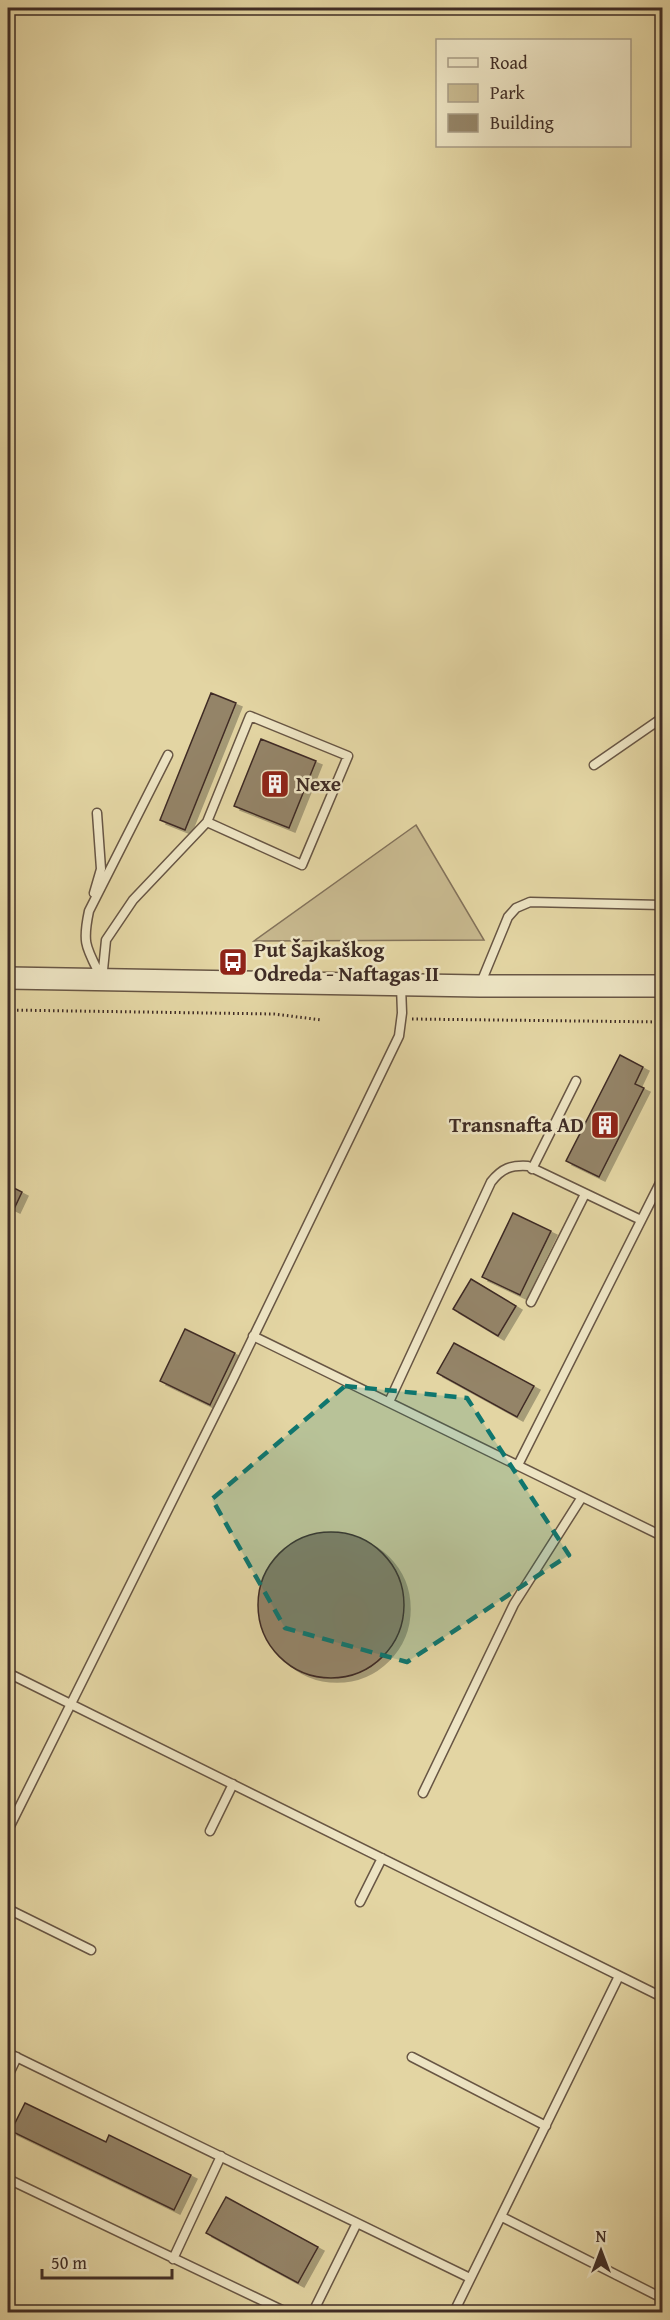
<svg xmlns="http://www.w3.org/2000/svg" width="670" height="2320" viewBox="0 0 670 2320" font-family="'Gentium Book Plus',serif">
<defs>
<filter id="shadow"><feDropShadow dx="6" dy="4" stdDeviation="0" flood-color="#0004"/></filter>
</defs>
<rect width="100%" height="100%" fill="#e3d5a3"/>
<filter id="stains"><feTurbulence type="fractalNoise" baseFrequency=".00333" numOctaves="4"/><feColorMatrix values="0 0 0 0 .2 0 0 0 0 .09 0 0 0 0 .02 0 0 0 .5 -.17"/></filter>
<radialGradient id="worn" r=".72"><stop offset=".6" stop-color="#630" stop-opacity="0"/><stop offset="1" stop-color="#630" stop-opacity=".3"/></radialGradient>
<!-- green -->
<path fill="#c7b88e" stroke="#83725a" stroke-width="1.5" d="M416,825L484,940L254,941Z"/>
<!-- building -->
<path fill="#948467" stroke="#3f2c25" stroke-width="1.5" filter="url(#shadow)" d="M211,693L236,703L185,830L160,820Z
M261,739L316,761L289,828L234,806Z
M620,1055L643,1067L635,1084L644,1088L599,1177L566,1161Z
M8,1185L22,1192L14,1209L8,1206Z
M513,1213L551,1231L520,1295L482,1277Z
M471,1279L516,1306L498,1336L453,1309Z
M185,1329L235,1353L210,1405L160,1381Z
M454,1343L534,1386L517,1417L437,1373Z
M258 1605a73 73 0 1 1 146 0a73 73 0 1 1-146 0Z
M25,2103L106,2142L109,2135L191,2175L174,2210L11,2131Z
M226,2197L318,2247L298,2283L206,2233Z"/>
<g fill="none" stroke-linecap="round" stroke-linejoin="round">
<!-- service casing -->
<g stroke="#685644" stroke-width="11">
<path id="service" d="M594,765L662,718
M94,893L101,869L97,813
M101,977C86,947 82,944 89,911L168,755
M102,980L106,940L133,900L207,822L302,865L348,756L250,716L207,822
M480,985L508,917L516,908L530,902L662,905
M532,1169L576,1081
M531,1302L585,1194
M253,1336L662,1536
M389,1402L491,1182C502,1168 511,1165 528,1166L641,1220
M518,1465L662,1179
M8,1673L662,1997
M423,1793L514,1604L582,1497
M8,1830L233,1379L399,1036L402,1013L401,986
M210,1831L233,1784
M360,1902L382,1858
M8,1909L91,1950
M8,2053L470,2278
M412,2057L546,2126
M8,2076L17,2057
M8,2179L286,2312
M502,2217L662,2298
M173,2259L221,2156
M313,2312L357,2223
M454,2312L619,1976"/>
</g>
<!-- tertiary casing -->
<g stroke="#685644" stroke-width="24">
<path id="tertiary" d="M8,978L480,986H662"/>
</g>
<!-- path -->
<path stroke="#3f2c25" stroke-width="3" stroke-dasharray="1.5 3" stroke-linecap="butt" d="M8,1010L274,1014L322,1020
M412,1019L662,1022"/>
<!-- service -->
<use href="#service" stroke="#ede4c3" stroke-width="8"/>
<!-- tertiary -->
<use href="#tertiary" stroke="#ede4c3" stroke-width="21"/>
</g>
<!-- marked area -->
<path fill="#0f766e" fill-opacity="0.2" stroke="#0f766e" stroke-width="4.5" stroke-dasharray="12 8" stroke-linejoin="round" d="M345,1386L467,1398L569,1555L407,1662L285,1628L212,1499Z"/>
<!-- icons -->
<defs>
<g id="building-square" transform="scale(1.5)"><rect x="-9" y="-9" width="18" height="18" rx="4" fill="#8f2418" stroke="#ede4c3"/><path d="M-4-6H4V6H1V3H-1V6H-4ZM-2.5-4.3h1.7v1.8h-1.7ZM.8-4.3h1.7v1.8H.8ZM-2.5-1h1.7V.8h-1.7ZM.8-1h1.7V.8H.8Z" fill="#fff"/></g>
<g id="bus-square" transform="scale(1.5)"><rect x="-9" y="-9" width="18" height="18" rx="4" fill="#8f2418" stroke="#ede4c3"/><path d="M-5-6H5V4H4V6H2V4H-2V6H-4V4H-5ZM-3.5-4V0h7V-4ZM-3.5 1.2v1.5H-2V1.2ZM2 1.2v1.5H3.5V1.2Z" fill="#fff"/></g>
</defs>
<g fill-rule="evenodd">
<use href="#building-square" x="275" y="784"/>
<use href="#bus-square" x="233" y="962"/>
<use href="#building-square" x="605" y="1125"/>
</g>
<g text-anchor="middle" stroke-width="5" stroke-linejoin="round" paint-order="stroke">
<!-- poi labels -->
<g font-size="21" font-weight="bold" fill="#3f2c25" stroke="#ede4c3" text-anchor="start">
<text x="296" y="791">Nexe</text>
<text x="254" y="957">Put Šajkaškog<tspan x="254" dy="24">Odreda - Naftagas II</tspan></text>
<text x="584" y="1132" text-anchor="end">Transnafta AD</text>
</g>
</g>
<!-- margin -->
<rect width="670" height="2320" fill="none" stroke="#e3d5a3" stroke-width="30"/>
<rect x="9" y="9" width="652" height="2302" fill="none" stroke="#3f2c25" stroke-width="3"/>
<rect x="15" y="15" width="640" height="2290" fill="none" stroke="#3f2c25" stroke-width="1.5"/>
<!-- legend -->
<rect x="436" y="39" width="195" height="108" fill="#ede4c3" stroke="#a79a84" stroke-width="1.5"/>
<rect x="448" y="58" width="30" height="9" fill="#ede4c3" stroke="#a79a84" stroke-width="1.5"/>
<text x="490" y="69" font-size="18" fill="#3f2c25">Road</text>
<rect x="448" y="84" width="30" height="18" fill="#c7b88e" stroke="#a79a84" stroke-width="1.5"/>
<text x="490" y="99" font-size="18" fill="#3f2c25">Park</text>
<rect x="448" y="114" width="30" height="18" fill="#948467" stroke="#a79a84" stroke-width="1.5"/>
<text x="490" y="129" font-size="18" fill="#3f2c25">Building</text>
<!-- north arrow -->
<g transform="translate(601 2251)" stroke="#ede4c3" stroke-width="4.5" paint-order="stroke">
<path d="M0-4.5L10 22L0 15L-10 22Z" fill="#3f2c25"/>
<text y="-9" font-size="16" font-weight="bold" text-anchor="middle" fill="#3f2c25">N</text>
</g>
<!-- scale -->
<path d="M42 2269v9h130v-9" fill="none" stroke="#3f2c25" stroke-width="3"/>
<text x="51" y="2269" font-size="18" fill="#3f2c25" stroke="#ede4c3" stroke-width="4.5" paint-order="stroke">50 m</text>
<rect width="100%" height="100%" filter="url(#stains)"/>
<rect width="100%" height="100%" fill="url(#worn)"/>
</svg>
